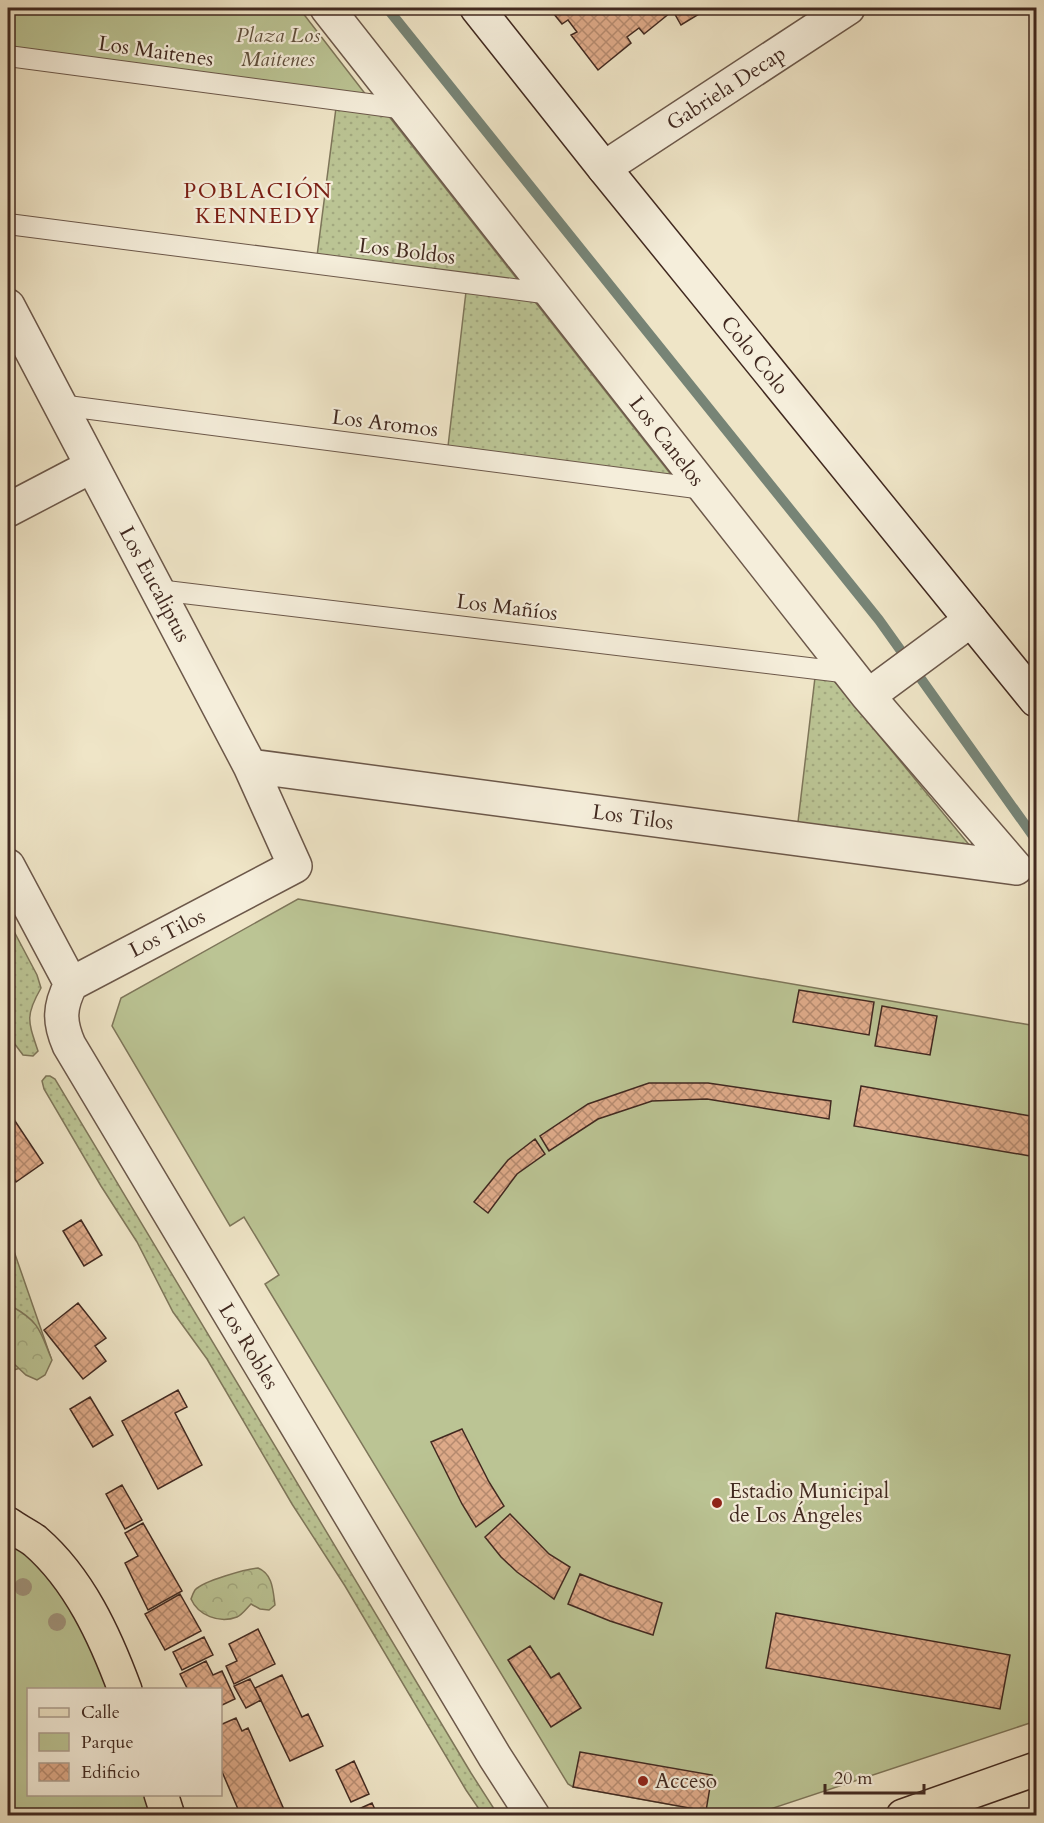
<svg xmlns="http://www.w3.org/2000/svg" width="1044" height="1823" viewBox="0 0 1044 1823" font-family="Cardo,serif">
<defs>
<pattern id="grass-dots" width="8" height="8" patternUnits="userSpaceOnUse" patternTransform="scale(1.5)"><rect width="8" height="8" fill="#bbc494"/><path d="M2 2h.1M6 6h.1" fill="none" stroke="#a2a87f" stroke-width="1.8" stroke-linecap="round"/></pattern>
<pattern id="forest-crowns" width="20" height="18" patternUnits="userSpaceOnUse" patternTransform="scale(1.5)"><rect width="20" height="18" fill="#bbc494"/><path d="M2 6a3 3 0 1 1 6 0M12 15a3 3 0 1 1 6 0" fill="none" stroke="#a2a87f"/></pattern>
<pattern id="building-cross-hatch" width="8" height="8" patternUnits="userSpaceOnUse" patternTransform="scale(1.5)"><rect width="8" height="8" fill="#dfab8a"/><path d="M0 0l8 8M0 8l8-8" fill="none" stroke="#b68b70"/></pattern>
</defs>
<rect width="100%" height="100%" fill="#efe5c7"/>
<filter id="stains"><feTurbulence type="fractalNoise" baseFrequency=".00333" numOctaves="4"/><feColorMatrix values="0 0 0 0 .2 0 0 0 0 .09 0 0 0 0 .02 0 0 0 .5 -.17"/></filter>
<radialGradient id="worn" r=".72"><stop offset=".6" stop-color="#630" stop-opacity="0"/><stop offset="1" stop-color="#630" stop-opacity=".3"/></radialGradient>
<!-- grass -->
<path fill="url(#grass-dots)" stroke="#7e765a" stroke-width="1.5" d="M337,100L380,105L680,486L447,455L467,283L316,264Z
M816,669L826,671L985,864L796,839Z
M8,920L37,975L41,988C25,1016 28,1021 38,1051L33,1056L23,1055L8,1035Z
M46,1076H50L55,1079L471,1773L498,1815H483L466,1790L345,1586L292,1504L207,1359L173,1312L137,1242L101,1186L44,1089L42,1081Z
M8,1234L51,1358L8,1372Z"/>
<!-- forest -->
<path fill="url(#forest-crowns)" stroke="#7e765a" stroke-width="1.5" d="M13,1307C41,1323 40,1332 52,1360L45,1375L37,1380L26,1375L11,1361V1348L8,1347V1308Z
M258,1568C273,1574 273,1591 275,1605L269,1610L260,1609L251,1604C247,1608 242,1615 237,1617C219,1624 198,1615 191,1599C192,1596 193,1593 195,1590C203,1581 246,1569 258,1568Z"/>
<!-- green -->
<path fill="#bbc494" stroke="#7e765a" stroke-width="1.5" d="M8,8H299L370,100L8,51Z
M298,899L1036,1026V1721L752,1815L706,1811L573,1787L568,1784L265,1284L279,1275L244,1217L230,1226L112,1026L121,998Z
M8,1538L56,1580L112,1689L28,1690V1794L147,1795L155,1815H8Z"/>
<g fill="none" stroke-linecap="round" stroke-linejoin="round">
<!-- stream -->
<path stroke="#778476" stroke-width="10" d="M387,8L879,620L1036,840"/>
</g>
<!-- building -->
<path fill="url(#building-cross-hatch)" stroke="#412920" stroke-width="1.5" d="M549,8H676L644,34L639,28L627,37L631,43L598,70L571,35L577,32L568,20L562,24Z
M676,8H709L681,25L673,11Z
M799,990L874,1002L869,1035L793,1022Z
M882,1006L937,1016L930,1055L875,1046Z
M649,1083H708L831,1101L829,1119L707,1099L652,1101L598,1119L549,1151L540,1136L588,1104Z
M861,1086L1036,1117V1157L854,1126Z
M9,1112L43,1163L16,1182L8,1169V1113Z
M535,1139L545,1154L517,1174L488,1213L474,1202L508,1160Z
M81,1220L102,1255L84,1266L63,1231Z
M78,1303L106,1338L95,1346L106,1361L83,1379L44,1330Z
M178,1390L187,1407L175,1413L202,1465L158,1489L122,1421Z
M90,1397L113,1435L93,1447L70,1409Z
M462,1429L489,1482L504,1506L476,1527L462,1504L431,1442Z
M122,1485L142,1520L125,1529L106,1494Z
M510,1514L549,1554L570,1567L554,1599L517,1572L501,1557L485,1537Z
M143,1523L182,1591L148,1610L125,1563L138,1556L125,1533Z
M580,1574L608,1585L662,1603L653,1635L610,1621L568,1604Z
M180,1594L201,1631L165,1650L145,1614Z
M776,1613L1010,1655L1000,1709L766,1668Z
M258,1629L275,1664L234,1684L226,1666L237,1661L229,1644Z
M204,1637L213,1655L182,1670L173,1652Z
M530,1646L551,1678L559,1673L581,1708L551,1727L508,1660Z
M206,1661L213,1675L222,1671L235,1699L220,1706V1690H188L180,1674Z
M282,1675L302,1717L308,1714L323,1746L290,1761L255,1688Z
M250,1679L261,1700L246,1708L234,1686Z
M236,1718L242,1731L248,1728L286,1814L241,1816L220,1767V1725Z
M580,1752L712,1775L706,1811L573,1787Z
M354,1761L369,1794L351,1802L336,1770Z
M372,1803L378,1816H343Z"/>
<g fill="none" stroke-linecap="round" stroke-linejoin="round">
<!-- service casing -->
<g stroke="#6c584a" stroke-width="22">
<path id="service" d="M8,56L406,109
M8,224L551,294
M60,405L704,489
M158,590L850,673"/>
</g>
<!-- minor casing -->
<g stroke="#6c584a" stroke-width="36">
<path id="minor" d="M327,8L868,696L1016,868
M604,168L848,8
M8,306L250,766L295,866L71,984C59,1007 59,1022 69,1045L495,1757L533,1816
M8,510L92,466
M868,696L971,620
M250,766L1016,868
M8,866L71,984"/>
</g>
<!-- secondary casing -->
<g stroke="#412920" stroke-width="36">
<path id="secondary" d="M477,8L604,168L1036,700"/>
</g>
<!-- primary casing -->
<g stroke="#412920" stroke-width="36">
<path id="primary" d="M8,1524C16,1530 27,1535 35,1541C79,1579 105,1636 125,1690
M161,1794L168,1816
M903,1816L1036,1769"/>
</g>
<!-- service -->
<use href="#service" stroke="#f5eedb" stroke-width="20"/>
<!-- minor -->
<use href="#minor" stroke="#f5eedb" stroke-width="33"/>
<!-- secondary -->
<use href="#secondary" stroke="#f5eedb" stroke-width="33"/>
<!-- primary -->
<use href="#primary" stroke="#efe5c7" stroke-width="33"/>
</g>
<!-- trees -->
<g fill="#a0937b">
<circle cx="23" cy="1587" r="9"/>
<circle cx="57" cy="1622" r="9"/>
</g>
<!-- markers -->
<g fill="#8f2418" stroke="#f5eedb" stroke-width="2">
<circle cx="717" cy="1503" r="6"/>
<circle cx="643" cy="1781" r="6"/>
</g>
<g text-anchor="middle" stroke-width="4.5" stroke-linejoin="round" paint-order="stroke">
<!-- park labels -->
<g font-size="21" font-style="italic" fill="#60503d" stroke="#f5eedb">
<text x="278" y="42">Plaza Los<tspan x="278" dy="24">Maitenes</tspan></text>
</g>
<!-- street labels -->
<g font-size="21" fill="#412920" stroke="#f5eedb">
<text transform="translate(156 51) rotate(8)" y="7">Los Maitenes</text>
<text transform="translate(726 88) rotate(-33)" y="7">Gabriela Decap</text>
<text transform="translate(407 251) rotate(7)" y="7">Los Boldos</text>
<text transform="translate(755 355) rotate(51)" y="7">Colo Colo</text>
<text transform="translate(385 423) rotate(7)" y="7">Los Aromos</text>
<text transform="translate(667 441) rotate(52)" y="7">Los Canelos</text>
<text transform="translate(155 584) rotate(62)" y="7">Los Eucaliptus</text>
<text transform="translate(507 607) rotate(7)" y="7">Los Mañíos</text>
<text transform="translate(633 817) rotate(8)" y="7">Los Tilos</text>
<text transform="translate(167 933) rotate(-27)" y="7">Los Tilos</text>
<text transform="translate(249 1346) rotate(59)" y="7">Los Robles</text>
</g>
<!-- poi labels -->
<g font-size="21" fill="#412920" stroke="#f5eedb" text-anchor="start">
<text x="729" y="1498">Estadio Municipal<tspan x="729" dy="24">de Los Ángeles</tspan></text>
<text x="655" y="1788">Acceso</text>
</g>
<!-- neighbourhood labels -->
<g font-size="22" letter-spacing="1.5" fill="#7a1f14" stroke="#f5eedb">
<text x="258" y="198">POBLACIÓN<tspan x="258" dy="25">KENNEDY</tspan></text>
</g>
</g>
<!-- margin -->
<rect width="1044" height="1823" fill="none" stroke="#efe5c7" stroke-width="30"/>
<rect x="9" y="9" width="1026" height="1805" fill="none" stroke="#412920" stroke-width="3"/>
<rect x="15" y="15" width="1014" height="1793" fill="none" stroke="#412920" stroke-width="1.5"/>
<!-- legend -->
<rect x="27" y="1688" width="195" height="108" fill="#f5eedb" stroke="#ad9f90" stroke-width="1.5"/>
<rect x="39" y="1708" width="30" height="9" fill="#efe5c7" stroke="#ad9f90" stroke-width="1.5"/>
<text x="81" y="1718" font-size="18" fill="#412920">Calle</text>
<rect x="39" y="1733" width="30" height="18" fill="#bbc494" stroke="#ad9f90" stroke-width="1.5"/>
<text x="81" y="1748" font-size="18" fill="#412920">Parque</text>
<rect x="39" y="1763" width="30" height="18" fill="url(#building-cross-hatch)" stroke="#ad9f90" stroke-width="1.5"/>
<text x="81" y="1778" font-size="18" fill="#412920">Edificio</text>
<!-- scale -->
<path d="M825 1784v9h99v-9" fill="none" stroke="#412920" stroke-width="3"/>
<text x="834" y="1784" font-size="18" fill="#412920" stroke="#f5eedb" stroke-width="4.5" paint-order="stroke">20 m</text>
<rect width="100%" height="100%" filter="url(#stains)"/>
<rect width="100%" height="100%" fill="url(#worn)"/>
</svg>
